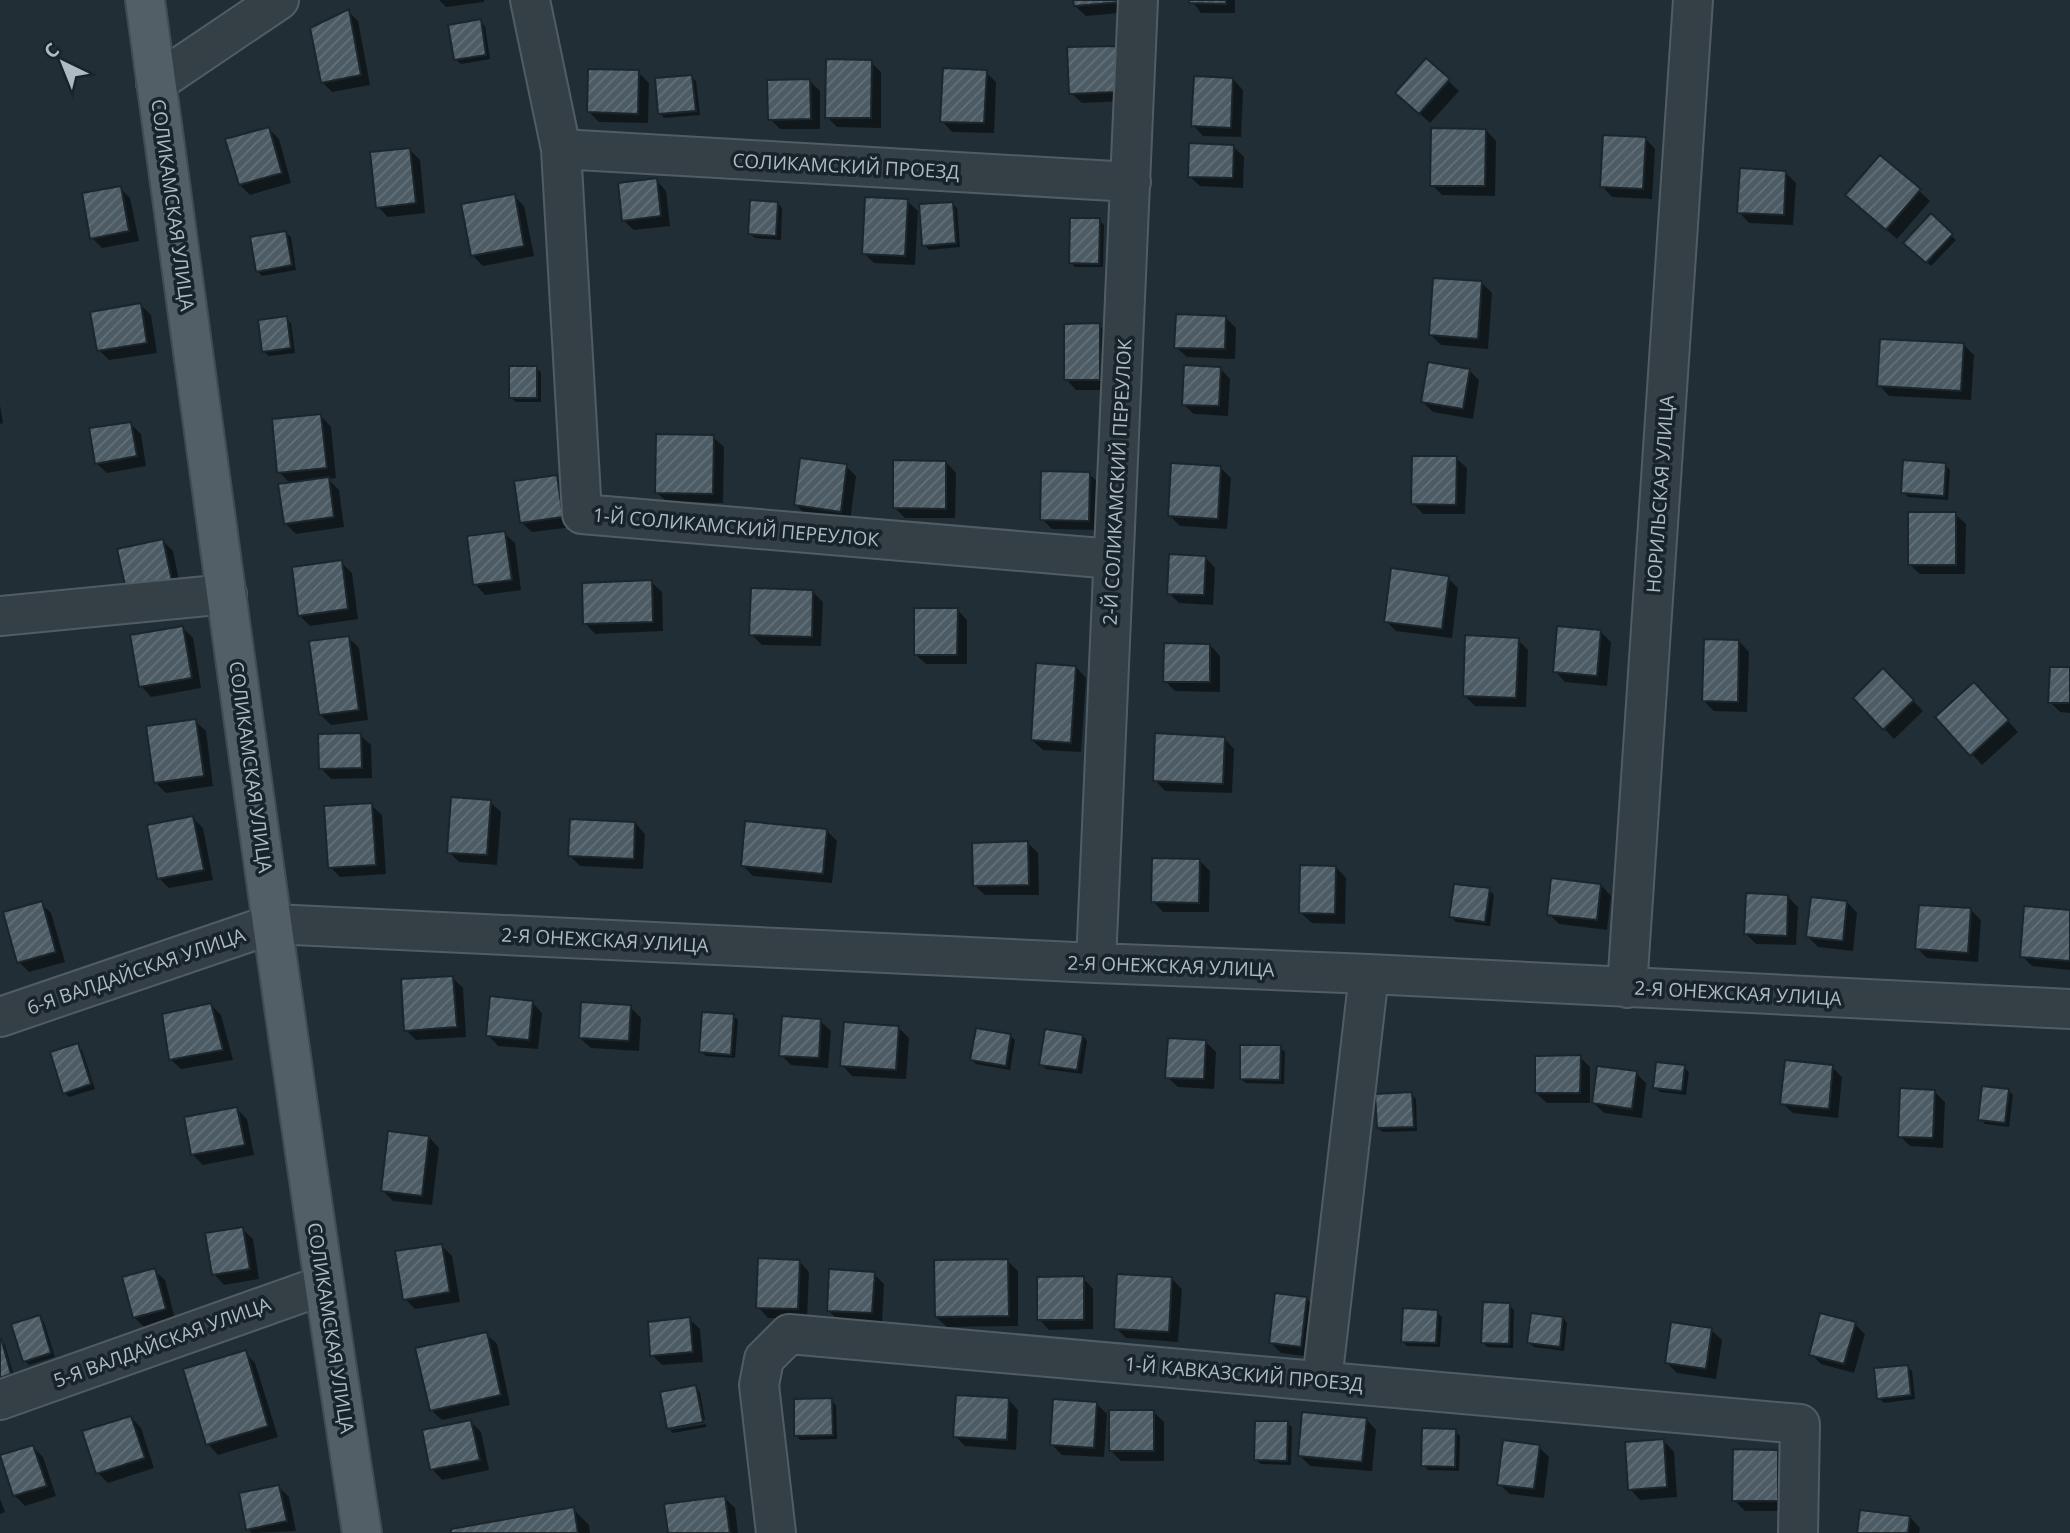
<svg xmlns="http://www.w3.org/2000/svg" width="2070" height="1533" viewBox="0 0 2070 1533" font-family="'Open Sans',sans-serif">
<defs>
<pattern id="building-hatch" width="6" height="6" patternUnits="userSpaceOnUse" patternTransform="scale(1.75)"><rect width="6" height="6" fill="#4c5b64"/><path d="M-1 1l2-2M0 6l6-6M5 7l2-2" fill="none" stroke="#637179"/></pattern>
</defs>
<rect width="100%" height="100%" fill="#212e35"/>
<!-- shadow -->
<path fill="#0007" d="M439,0H484V2L446,7Z
M1075,0H1130L1131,12L1086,16L1075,6Z
M1191,0H1235V13H1201Z
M348,11L358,21L370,85L332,92L322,82Z
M480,21L485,26L490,59L461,64L456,60Z
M1115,48L1125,58L1126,101L1082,103L1071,93Z
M1426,60L1459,91L1430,123L1408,103Z
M871,62L881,72V128L837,127L827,117Z
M638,72L649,83L648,123L599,122L589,112Z
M986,72L996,82L994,133L952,132L942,121Z
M692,77L696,81L700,115L664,118L660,113Z
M1233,79L1243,90L1241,137L1203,136L1193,125Z
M810,81L820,91V129H780L770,119Z
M269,129L279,139L291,183L250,195L240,185Z
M1486,130L1496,141L1495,196L1442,195L1432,185Z
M1645,138L1655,149L1652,199L1612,197L1602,186Z
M1233,146L1244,157L1243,188L1200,186L1189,176Z
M409,149L420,160L425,213L388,217L378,207Z
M1785,172L1796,183L1793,225L1749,223L1739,212Z
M656,180L666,191L670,226L634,230L623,220Z
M120,188L130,198L139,241L102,248L92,238Z
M1919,191L1930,201L1897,239L1858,205Z
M514,196L524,206L534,256L483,266L472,255Z
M907,201L918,211L915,265L874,263L864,253Z
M778,203L782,208L781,240L755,238L750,234Z
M952,203L957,208L960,247L929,250L924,245Z
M1931,216L1956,240L1931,266L1906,243Z
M1099,220L1104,225L1103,267H1075L1071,262Z
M286,233L291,237L296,270L262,276L257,271Z
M1482,283L1492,293L1488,349L1441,345L1431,335Z
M140,304L151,315L157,353L109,360L99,350Z
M1225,317L1236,328L1235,359L1187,357L1176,347Z
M286,318L291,323L295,353L269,356L264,352Z
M1099,325L1109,335L1110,390H1076L1066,379Z
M1964,345L1974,355L1971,400L1889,396L1879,385Z
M536,368L541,372V402H516L511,398Z
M1220,368L1230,379L1228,416L1194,414L1183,404Z
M1469,370L1479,380L1473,419L1433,412L1423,402Z
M0,405L3,423L0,424Z
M321,416L331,427L336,478L328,479L339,490L344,527L296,534L286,524L291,484L279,472Z
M130,423L141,434L146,466L107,473L96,463Z
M713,437L724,447L723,503L667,502L656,492Z
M1456,458L1467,468L1465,514H1423L1413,503Z
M946,462L956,473L955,518H905L894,507Z
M1945,465L1950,470L1948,500L1908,497L1903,492Z
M846,466L856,476L850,521L806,515L796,505Z
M1221,468L1231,478L1227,529L1180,526L1169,515Z
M1089,474L1100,484L1099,530L1052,529L1042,519Z
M556,477L567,487L573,527L532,532L521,522Z
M1955,514L1966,524L1965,574H1920L1909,564Z
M504,533L515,543L521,590L485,595L475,584Z
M163,541L173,551L181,591L138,600Z
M1205,557L1215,568L1213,605L1179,603L1169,593Z
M341,562L352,573L358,619L310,626L299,615Z
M1448,578L1458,588L1452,638L1396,631L1386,621Z
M651,582L662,592L663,631L595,634L585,623Z
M812,591L823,602L821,646L762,645L751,634Z
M957,609L967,620V664H926L915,654Z
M183,628L193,638L201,688L151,697L141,686Z
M1600,631L1611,642L1607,686L1565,682L1555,671Z
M349,638L359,648L368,720L331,725L320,714Z
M1518,640L1528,650L1526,707L1475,706L1465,696Z
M1739,641L1749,652L1747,712L1714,711L1704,701Z
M1210,645L1220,656V692L1175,691L1165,681Z
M1076,667L1086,678L1081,752L1043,750L1032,740Z
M2070,669V713L2060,712L2050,702Z
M1883,670L1923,711L1894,739L1855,698Z
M1984,694L2018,732L1982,765L1972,754Z
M195,721L206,731L213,786L166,793L155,782Z
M360,735L371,745L372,778L331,779L321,768Z
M1224,738L1234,749L1232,793L1165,791L1155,780Z
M490,802L501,812L497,865L459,862L449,852Z
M371,805L382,815L386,874L340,877L330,867Z
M193,818L203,828L213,880L169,888L159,878Z
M635,823L645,834L643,869L580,866L570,856Z
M826,830L837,841L832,883L753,876L742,865Z
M1028,843L1038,853L1039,895H985L974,885Z
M1199,860L1210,871L1209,912H1163L1153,901Z
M1336,867L1346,878L1345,924L1312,923L1301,913Z
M1601,885L1611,896L1607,930L1559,924L1549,914Z
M1489,890L1494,895L1490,926L1456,922L1451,917Z
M1788,897L1798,907L1796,945L1756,944L1746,934Z
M1847,902L1857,913L1853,951L1818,947L1808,937Z
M41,903L51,913L65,962L29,972L19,962Z
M1971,910L1981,920L1978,962L1927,958L1917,948Z
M2070,911V970L2032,966L2022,956Z
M453,978L463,988L466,1037L416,1040L406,1030Z
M532,1002L542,1013L538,1049L498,1046L488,1035Z
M211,1005L221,1015L233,1060L181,1069L170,1059Z
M630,1007L641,1018L639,1051L591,1048L580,1038Z
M733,1016L738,1020L735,1058L706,1056L701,1052Z
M820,1021L831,1031L828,1068L791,1065L781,1055Z
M898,1027L909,1038L906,1079L852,1076L842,1065Z
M1010,1036L1015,1040L1010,1070L976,1064L972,1060Z
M1083,1036L1087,1041L1082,1074L1046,1069L1041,1064Z
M1205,1041L1216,1052L1214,1089L1178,1087L1167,1077Z
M77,1045L82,1050L95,1089L69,1097L65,1093Z
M1280,1047L1285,1052L1284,1084L1246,1083L1241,1079Z
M1580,1057L1590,1067V1103H1547L1536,1093Z
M1684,1067L1689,1072L1686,1095L1660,1092L1655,1088Z
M1832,1067L1842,1077L1838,1118L1793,1113L1782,1103Z
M1636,1073L1646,1083L1642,1118L1604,1113L1594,1103Z
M2008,1090L2013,1095L2009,1127L1985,1124L1980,1119Z
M1935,1092L1945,1102L1943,1148L1910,1146L1900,1136Z
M1411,1094L1416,1099L1417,1131L1383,1132L1378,1128Z
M236,1108L247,1119L254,1155L203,1165L192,1154Z
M429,1137L439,1148L432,1205L393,1201L383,1191Z
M242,1229L253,1239L259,1279L224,1285L214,1274Z
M442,1246L452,1256L460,1302L415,1309L405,1299Z
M1007,1260L1018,1271V1326L947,1327L936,1317Z
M799,1261L809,1272L807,1319L768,1318L758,1307Z
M154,1270L165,1280L175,1319L145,1328L135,1318L124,1278Z
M874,1274L884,1284L882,1323L839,1321L829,1311Z
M1083,1278L1093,1289V1329L1049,1330L1039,1319Z
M1172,1279L1182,1289L1178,1342L1126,1338L1116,1328Z
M1306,1298L1316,1309L1311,1357L1281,1353L1271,1343Z
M1509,1305L1514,1310L1513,1348L1487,1347L1483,1342Z
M1437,1312L1442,1317L1440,1347L1407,1346L1402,1341Z
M39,1317L44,1322L55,1357L29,1365L25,1361Z
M1563,1318L1567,1323L1564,1351L1534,1347L1529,1342Z
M689,1319L700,1329L703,1362L662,1365L652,1355Z
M1855,1324L1865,1334L1854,1373L1821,1364L1811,1354Z
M1711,1330L1722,1340L1716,1379L1677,1373L1667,1363Z
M486,1334L497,1344L510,1405L442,1420L431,1410Z
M0,1340L5,1345L15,1379L0,1383Z
M245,1352L255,1363L278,1437L218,1455L208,1444Z
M1907,1366L1912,1371L1915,1399L1884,1403L1879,1398Z
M695,1387L700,1392L705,1420L670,1427V1429L668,1428Z
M1008,1399L1018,1410L1016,1450L965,1446L955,1436Z
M831,1400L836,1405L837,1439L800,1440L796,1435Z
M1097,1404L1107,1414L1104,1457L1062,1455L1051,1444Z
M1153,1411L1164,1422V1461H1121L1111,1451Z
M131,1417L141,1428L154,1468L108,1483L98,1473Z
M1366,1419L1376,1430L1372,1471L1310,1466L1299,1455Z
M471,1422L481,1432L489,1470L442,1480L432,1469Z
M1287,1423L1292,1427L1291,1465L1261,1464L1256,1460Z
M706,1424V1427L673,1433L670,1430Z
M1455,1431L1460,1436L1459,1471L1428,1470L1423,1465Z
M1664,1441L1674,1452L1677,1497L1640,1500L1630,1489Z
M33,1447L43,1457L56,1496L25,1506L15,1496L2,1457Z
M1539,1447L1549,1457L1544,1498L1510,1494L1499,1484Z
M1777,1451L1788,1462V1511H1745L1734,1500Z
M279,1487L289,1497L296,1531L252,1533L248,1529Z
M725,1498L735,1508L738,1533H669Z
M0,1499L5,1512L0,1514Z
M573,1509L589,1525L590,1533H453Z
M1910,1517L1920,1528L1919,1533H1859Z"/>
<!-- building -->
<path fill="url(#building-hatch)" stroke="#1b262c" stroke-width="2" d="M1073,0H1121V2L1074,6Z
M1189,0H1226V4L1189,3Z
M349,9L361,75L321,83L310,28Z
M481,19L486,55L454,60L448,25Z
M1116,46V92L1069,94L1067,47Z
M1426,58L1450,79L1419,114L1395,93Z
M826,59L872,60L871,118H825Z
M943,68L987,70L984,123L940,122Z
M588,69L639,70L638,114L587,112Z
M692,75L696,111L658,114L655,78Z
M1194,76L1233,78L1231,128L1191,126Z
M810,79L811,119L768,120L767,80Z
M269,127L282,173L239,185L225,139Z
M1431,128L1486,129L1485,186H1430Z
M1603,135L1646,137L1643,189L1600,187Z
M1189,143L1234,145L1233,178L1188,177Z
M410,148L416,203L376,208L370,152Z
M1880,155L1921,189L1886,230L1845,195Z
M1740,168L1786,171L1784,215L1737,213Z
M657,178L661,216L622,221L618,183Z
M121,186L129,231L90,239L82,193Z
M515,194L524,246L471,256L461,204Z
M865,197L908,199L905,256L862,254Z
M750,200L778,202L776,236L748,234Z
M953,202L956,243L922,246L919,204Z
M1931,213L1953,234L1926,263L1903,243Z
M1070,218H1100L1099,264L1069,263Z
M286,231L292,265L256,272L250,237Z
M1433,278L1482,281L1478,339L1429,335Z
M141,303L147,343L97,351L90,312Z
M1176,314L1226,316L1225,349L1174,348Z
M287,316L291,348L262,352L258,320Z
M1100,323V380H1064V324Z
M1880,339L1964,343L1961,391L1877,386Z
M1428,362L1470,369L1463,409L1421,402Z
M1184,365L1221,367L1219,406L1182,405Z
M509,366H537V398H509Z
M321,414L327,468L277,473L272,419Z
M131,422L137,456L95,464L89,428Z
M656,434L714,435L713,494L655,493Z
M1412,456H1457L1456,505L1411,504Z
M800,458L847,464L841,512L794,505Z
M893,460L946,461V509L893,508Z
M1903,460L1946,463L1944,496L1901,493Z
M1171,463L1221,466L1218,519L1168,516Z
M1041,471L1090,472L1089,521L1040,520Z
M557,475L563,517L520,523L514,481Z
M329,477L334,517L284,524L278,484Z
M1908,512H1956V565H1908Z
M505,531L512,580L473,585L467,536Z
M163,539L172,581L126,590L117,549Z
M1169,554L1206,556L1204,595L1167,594Z
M342,560L348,609L298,616L292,567Z
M1391,568L1449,576L1442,629L1384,622Z
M652,580L653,622L583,624L582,583Z
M751,588L813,590L812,637L749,635Z
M914,608H958L957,655H914Z
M183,626L192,678L139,687L130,635Z
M1557,626L1601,630L1597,676L1553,672Z
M1465,635L1519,638L1516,698L1463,696Z
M349,636L359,710L319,715L309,641Z
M1704,639L1739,640L1738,702L1702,701Z
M1164,643L1210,644V682H1163Z
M1036,663L1076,666L1071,743L1031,740Z
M2050,667H2070V703H2048Z
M1883,668L1914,700L1883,730L1853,698Z
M1974,682L2009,720L1970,756L1935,717Z
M196,719L204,776L154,783L146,726Z
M361,733L362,768L319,769L318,734Z
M1155,733L1225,737L1223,784L1153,781Z
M451,797L491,800L487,855L447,853Z
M372,803L376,865L328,868L324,806Z
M193,816L204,870L157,879L147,825Z
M570,819L635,822L634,859L568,856Z
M745,821L827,829L823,874L741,866Z
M1028,841L1029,885L973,886L972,843Z
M1152,858L1200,859L1199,903L1151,902Z
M1300,865L1336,866L1335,914L1299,913Z
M1551,878L1601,884L1597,920L1547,915Z
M1454,884L1490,888L1485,922L1449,917Z
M1746,893L1788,895L1787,936L1744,934Z
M1811,897L1847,901L1843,941L1806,937Z
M42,901L56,952L17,963L3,912Z
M1919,905L1971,908L1968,953L1915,949Z
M2024,906L2070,910V961L2020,957Z
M453,976L457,1027L404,1031L401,979Z
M490,996L533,1001L529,1040L486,1036Z
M581,1002L631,1005L629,1041L579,1038Z
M211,1003L223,1050L169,1060L162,1014Z
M702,1012L734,1014L731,1055L699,1052Z
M782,1016L821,1019L819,1058L779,1056Z
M844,1022L899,1026L896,1070L840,1066Z
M976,1028L1011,1034L1006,1066L970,1060Z
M1045,1029L1083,1035L1077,1070L1039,1065Z
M1168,1038L1206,1040L1204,1079L1165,1078Z
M78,1043L91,1084L63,1094L50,1052Z
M1240,1045H1281L1280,1080L1240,1079Z
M1581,1055L1580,1093H1535V1056Z
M1785,1060L1833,1065L1829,1109L1780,1104Z
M1656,1062L1685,1065L1682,1091L1653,1088Z
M1597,1066L1637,1071L1632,1109L1592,1103Z
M1982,1086L2009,1089L2005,1123L1978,1120Z
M1900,1088L1935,1090L1933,1138L1898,1137Z
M1412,1092L1414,1127L1377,1128L1375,1094Z
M237,1107L245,1145L191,1155L184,1117Z
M388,1131L429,1136L422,1196L381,1191Z
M243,1227L250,1269L212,1275L205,1233Z
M442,1244L450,1292L403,1300L395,1251Z
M758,1258L800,1260L798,1309L756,1308Z
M1008,1259L1009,1316L935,1317L934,1260Z
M155,1268L166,1309L133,1318L122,1277Z
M829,1269L875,1272L872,1313L827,1311Z
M1117,1274L1172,1277L1169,1332L1114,1329Z
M1084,1276V1320H1037V1277Z
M1275,1293L1307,1297L1301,1347L1269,1343Z
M1483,1302L1510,1303L1509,1344L1481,1343Z
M1403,1308L1438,1310L1436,1343L1401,1342Z
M1531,1313L1563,1317L1560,1347L1527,1343Z
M1820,1313L1856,1322L1844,1364L1809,1355Z
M40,1315L51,1353L23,1362L11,1324Z
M690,1317L693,1352L650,1356L648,1322Z
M1671,1322L1712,1328L1706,1369L1665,1363Z
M487,1332L501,1395L430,1411L415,1348Z
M1,1338L11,1374L0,1378V1338Z
M246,1350L268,1426L206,1445L183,1369Z
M1908,1365L1911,1395L1877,1399L1874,1368Z
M696,1385L703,1422L667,1429L660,1392Z
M956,1395L1009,1398L1007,1440L953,1437Z
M832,1398L833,1435L794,1436V1399Z
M1053,1399L1097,1402L1094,1448L1050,1445Z
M1109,1410H1154V1451H1109Z
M1302,1412L1367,1418L1362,1462L1298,1456Z
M131,1416L145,1458L96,1474L82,1431Z
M471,1420L480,1460L430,1470L422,1430Z
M1255,1421H1288L1287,1461L1254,1460Z
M1422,1428L1456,1429L1455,1467L1421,1466Z
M1664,1439L1667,1487L1628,1490L1625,1442Z
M1503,1440L1540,1445L1534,1489L1497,1485Z
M33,1445L47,1486L13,1496L0,1455Z
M1733,1449L1778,1450V1501H1732Z
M279,1485L287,1521L246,1530L239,1493Z
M725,1496L730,1533H668L664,1504Z
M574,1507L578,1533H451V1529Z
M1860,1510L1910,1516L1908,1533H1857Z"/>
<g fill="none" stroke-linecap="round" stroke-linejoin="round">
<!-- minor casing -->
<g stroke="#515d64" stroke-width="42">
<path id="minor" d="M530,0L561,149L582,514L1113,559
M156,83L279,0
M561,149L1131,182
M0,616L227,594
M1096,963L1138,0
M1627,988L1693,0
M0,1017L273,924L1096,963L1369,974L2070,1009
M1322,1381L1369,974
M0,1400L324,1285
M776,1533L759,1385L764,1359L789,1334L1800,1424L1798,1533"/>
</g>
<!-- major casing -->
<g stroke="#404b52" stroke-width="42">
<path id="major" d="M145,0C215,511 283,1023 362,1533"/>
</g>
<!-- minor -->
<use href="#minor" stroke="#343f46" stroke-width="38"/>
<!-- major -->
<use href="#major" stroke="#525f66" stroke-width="38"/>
</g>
<g text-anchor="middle" stroke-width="7" stroke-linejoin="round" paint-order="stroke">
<!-- street labels -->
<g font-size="19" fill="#aebbc3" stroke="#19242a">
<text transform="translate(846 166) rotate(3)" y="7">СОЛИКАМСКИЙ ПРОЕЗД</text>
<text transform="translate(173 205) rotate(82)" y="7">СОЛИКАМСКАЯ УЛИЦА</text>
<text transform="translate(1117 482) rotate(-87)" y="7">2-Й СОЛИКАМСКИЙ ПЕРЕУЛОК</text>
<text transform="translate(1660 494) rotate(-86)" y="7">НОРИЛЬСКАЯ УЛИЦА</text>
<text transform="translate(736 527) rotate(5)" y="7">1-Й СОЛИКАМСКИЙ ПЕРЕУЛОК</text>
<text transform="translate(251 767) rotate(82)" y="7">СОЛИКАМСКАЯ УЛИЦА</text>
<text transform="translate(605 940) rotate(3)" y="7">2-Я ОНЕЖСКАЯ УЛИЦА</text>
<text transform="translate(1171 966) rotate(2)" y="7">2-Я ОНЕЖСКАЯ УЛИЦА</text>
<text transform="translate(136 971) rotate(-19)" y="7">6-Я ВАЛДАЙСКАЯ УЛИЦА</text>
<text transform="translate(1738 993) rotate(3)" y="7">2-Я ОНЕЖСКАЯ УЛИЦА</text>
<text transform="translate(331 1328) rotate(81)" y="7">СОЛИКАМСКАЯ УЛИЦА</text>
<text transform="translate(162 1342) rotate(-20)" y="7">5-Я ВАЛДАЙСКАЯ УЛИЦА</text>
<text transform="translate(1244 1374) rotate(5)" y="7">1-Й КАВКАЗСКИЙ ПРОЕЗД</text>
</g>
</g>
<!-- north arrow -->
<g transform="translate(63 63) rotate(317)" stroke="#19242a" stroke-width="5" paint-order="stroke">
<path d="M0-5L12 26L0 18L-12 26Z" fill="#aebbc3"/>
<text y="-10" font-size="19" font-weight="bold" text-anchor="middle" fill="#aebbc3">С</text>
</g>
</svg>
